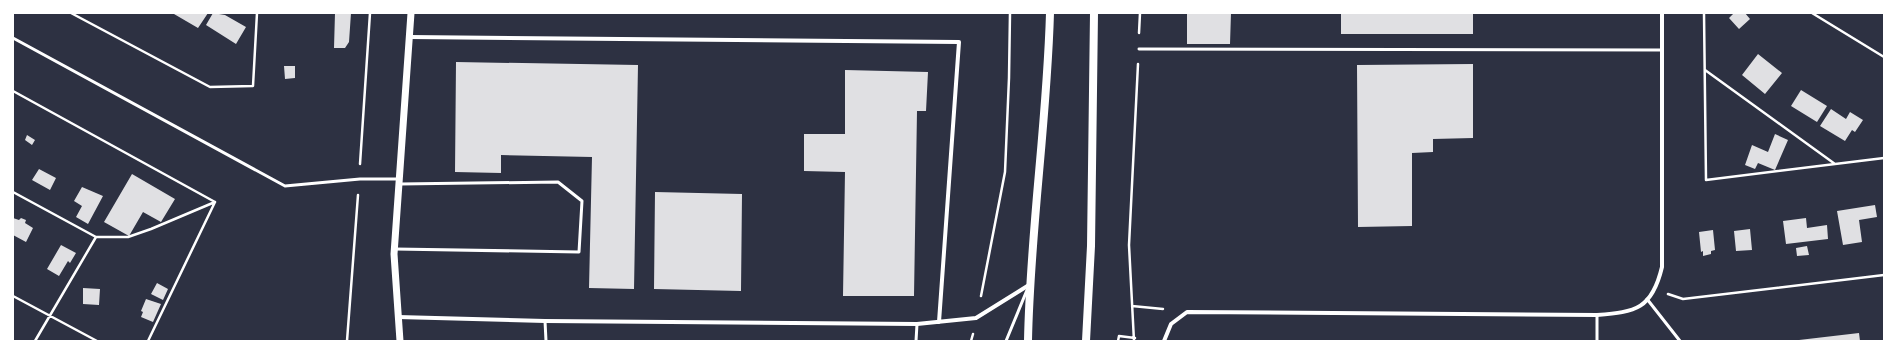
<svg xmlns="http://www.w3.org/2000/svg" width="1897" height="354" viewBox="0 0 1897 354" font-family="Spectral,serif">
<rect width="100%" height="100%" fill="#2d3142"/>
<!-- building -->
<path fill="#e0e0e3" d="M175,13H208L198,28L174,14Z
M213,13L225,15L246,27L236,44L206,25Z
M335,13H351L349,42L345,48H334Z
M1187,13H1231L1230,44H1187Z
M1341,13H1473V34H1341Z
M1734,13H1745L1750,19L1739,29L1729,18Z
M1758,54L1782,73L1765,94L1742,75Z
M456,62L638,65L634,289L589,288L592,157L501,155V173L455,172Z
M1473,64V138L1433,139V152L1412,153V226L1358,227L1357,65Z
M284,66H295V78L285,79Z
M845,70L928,72L926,111H917L914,296H843L845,172L804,171V134H845Z
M1801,90L1827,106L1817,122L1791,106Z
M1831,109L1846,119L1850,112L1863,120L1855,132L1852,130L1845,141L1820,126Z
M1775,134L1788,140L1775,170L1758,163L1755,169L1745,165L1752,145L1768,152Z
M27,135L35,140L32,145L25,140Z
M39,169L56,178L50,190L32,180Z
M132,174L175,199L161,222L143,212L129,236L104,222Z
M82,187L103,196L88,224L76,217L82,206L74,201Z
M655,192L742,194L741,291L654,289Z
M1875,205L1877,217L1859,220L1862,242L1843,245L1837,211Z
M13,218L19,220L21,218L26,220L25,223L33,228L26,242L13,235Z
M1806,218L1807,228L1827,225L1828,239L1786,244L1783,221Z
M1750,229L1752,250L1736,251L1734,231Z
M1713,230L1715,250L1711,251V254L1703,256V251L1701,252L1699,232Z
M61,245L76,253L70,263L68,261L59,276L47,269Z
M1807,246L1809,255L1797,256L1796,248Z
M157,283L168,289L163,300L151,294Z
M83,288L100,289L99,305L83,304Z
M146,299L161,304L153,322L141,317L143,312L141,311Z
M1859,333L1860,341H1800L1799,340Z"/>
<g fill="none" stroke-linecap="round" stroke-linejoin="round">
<!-- path -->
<path stroke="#fff" stroke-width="2.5" d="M71,13L210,87L253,86L257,13
M1704,13L1706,180L1884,158
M1812,13L1884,57
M1139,33L1140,13
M1705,70L1835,164
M13,91L215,202
M360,164L370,13
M13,192L96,237H128L151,229L215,202
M1668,294L1683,299L1884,275
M13,296L97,341
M981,296L1005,172L1009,78L1010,13
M1132,306L1163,309
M35,341L96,237
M148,341L215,202
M347,341L358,195
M971,341L973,334
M1118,341L1119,336L1135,338
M1134,341L1129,245L1138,64"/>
<!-- service -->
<path stroke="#fff" stroke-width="3" d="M13,38L285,186L360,179H399
M1139,49L1662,50
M395,249L579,252L582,201L558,182L400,184
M1647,299L1680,341
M1597,315V341
M545,321L546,341
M916,341L917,324
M1006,341L1027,290"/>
<!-- minor -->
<path stroke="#fff" stroke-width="4" d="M410,37L959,42L939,322
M398,317L545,321L917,324L976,318L1029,285
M1164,341L1171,324L1187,312L1597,315C1636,312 1652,309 1662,267V13"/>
<!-- tertiary -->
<path stroke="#fff" stroke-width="7" d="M400,341L394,254L411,13"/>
<!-- secondary -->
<path stroke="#fff" stroke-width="8" d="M1028,341C1030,231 1047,123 1050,13
M1086,341L1091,246L1094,13"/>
</g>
<!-- border -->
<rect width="1897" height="354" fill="none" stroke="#ffffff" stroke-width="28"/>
</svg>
